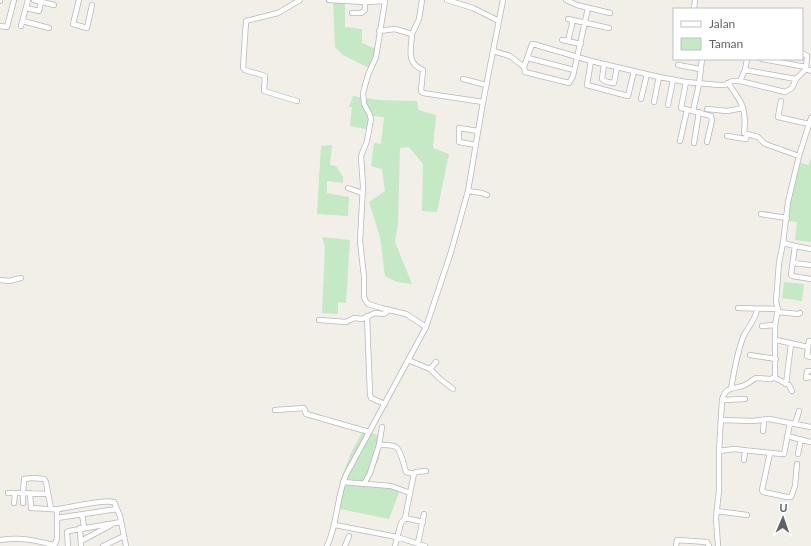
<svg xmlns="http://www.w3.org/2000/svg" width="811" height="546" viewBox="0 0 811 546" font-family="Lato,sans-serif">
<rect width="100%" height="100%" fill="#f1efe8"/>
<!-- green -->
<path fill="#c5e8c5" d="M333,0H345V27L362,29V43L378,50L373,70L343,55L335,47Z
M353,96L379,100L417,101L418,110L436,115L433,148L449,154L437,212L422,211L423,164L409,147L400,148L398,223L395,242L412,284L397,282L385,276L380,237L369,202L385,191L382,169L371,166L374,143L381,144L384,117L373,116L370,130L350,126L352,107H349Z
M332,145L330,165L336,166L343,177V183L327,181V193L349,197L348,216L317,214L321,146Z
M811,157V242L795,240L797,222L788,221L791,201L800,163L809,165Z
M322,237L350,240L346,303L338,302V314L322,313L325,247Z
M784,282L804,284L802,301L782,298Z
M363,431L382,436L379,459L368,483L400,490L389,519L340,509L341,479L351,453Z"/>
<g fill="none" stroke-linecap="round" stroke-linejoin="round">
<!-- minor casing -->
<g stroke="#b5b8bc" stroke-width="6">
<path id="minor" d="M34,0L54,5
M79,0L73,24L87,28L92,5
M329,0L365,2L385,1L376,57L368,75L363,93L364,104L370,115L371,119L367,141L361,156L363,186L360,241L364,277V296L365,300L368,304L381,308L406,314L426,327
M447,0L473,8L499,21
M566,0L577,5L610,13
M0,1V0
M26,8L39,11L41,2
M694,9L695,0
M352,13H361L365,10V2
M568,19L609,28
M23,21L49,28
M0,26L7,27L14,0
M21,26L28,0
M379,31L395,29L412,34L419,19L422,0
M412,34C411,50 406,63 423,70L421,91L423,93L483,102
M562,40L581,44
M568,41L573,20
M493,51L510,56L524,67L525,72L569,83L573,76L588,8
M802,53L807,56L806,69L811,71
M528,58L574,70
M762,59L806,67
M591,61L587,85L624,95L628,96L634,71
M604,64L602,79L607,82L614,83L617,67
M678,65L700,69
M524,67L532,44H533L591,61L659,77L686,82L719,85H725L732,81H740L785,92L792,88L796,79
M745,70L796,79L806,69
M463,79L486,85
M740,81L745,70L747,59
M686,82L681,108L711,116L712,120L707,142
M641,99L647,74
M297,101L264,91L265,76L245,70L243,68L246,21L278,13L300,0
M781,101L778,117L809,124
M654,102L659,77
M668,105L673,80
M707,109L727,111L743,108
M693,111L699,84L702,59
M747,134L758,137L764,143L768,145L799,156
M727,136L746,139L747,134L744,133C747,108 742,103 728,83
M680,141L687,110
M694,143L699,112
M476,145L459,142V128L478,131
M348,188L362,193
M468,191L482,193L487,195
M761,214L787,218
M783,243L795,246L791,275L792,276L811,279
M795,246L811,249
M793,263L811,265
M0,280L9,281L21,278
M738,308L778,309
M778,312L798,314L800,313
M367,316L370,394L371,398L385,404
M319,320L346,322L354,318L362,319L375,313L384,314L389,310
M762,326L775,325
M776,340L808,347
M811,341H809L807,356L811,357
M750,355L776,359
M408,360L430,369L439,378L453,389
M430,369L436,362
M811,371H807L806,378L811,377
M775,378L789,385L792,391
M786,384L791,344
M731,389C734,371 737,352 744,335C749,326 755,320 757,310
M722,400L745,399
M275,410L304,408L306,414L369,432
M721,420L753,421L769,419L811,427
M795,424L799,411
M763,431L764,421
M787,436L810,442
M379,445L382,427
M719,451L734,449L781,454
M770,453L762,490L763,492L787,497H791L795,486L797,464
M784,454L790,423
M798,454L801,439
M744,460L745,450
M343,482L391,486L410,493L405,518L401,523L395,546
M364,484L370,473L379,445C384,445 392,444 396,447C401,450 404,466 406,472L414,474
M8,493H23V503
M30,493L31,508C40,508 50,510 59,509C73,507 102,499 114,502L120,516L126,546
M410,493L414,474L416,472L426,471
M48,494L23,493L24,479L33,478L44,479L46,482L51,509
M14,503L15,493
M717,511L747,515
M82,514L84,527
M57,518L117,509
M405,518L423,522
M335,525L397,537L425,546
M80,528L81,546
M0,540C22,537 33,540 54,545
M81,541L111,525
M418,543L424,514
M54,546L57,539V509
M68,546L67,532L69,531L121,522
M103,546L124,536
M327,546C338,523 336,499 346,475L426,327L451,252L468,191L483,102L503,0
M345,546L349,536
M676,546L677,540L707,542L709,546
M718,546L716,518L719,490V451L722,400C726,385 734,390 745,385C749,383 752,380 756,378L771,379L775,377V325L778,309L776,302L779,263L783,243L788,202L799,156L811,118"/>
</g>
<!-- minor -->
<use href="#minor" stroke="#fff" stroke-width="4.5"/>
</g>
<!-- legend -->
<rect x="673" y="8" width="130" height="52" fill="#ffffff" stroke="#bfc1c3"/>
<rect x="681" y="21" width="20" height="6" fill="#ffffff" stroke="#bfc1c3"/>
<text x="709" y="28" font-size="12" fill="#5f6368">Jalan</text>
<rect x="681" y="38" width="20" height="12" fill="#c5e8c5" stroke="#bfc1c3"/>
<text x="709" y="48" font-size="12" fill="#5f6368">Taman</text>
<!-- north arrow -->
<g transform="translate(783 518) rotate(2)" stroke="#ffffff" stroke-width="3" paint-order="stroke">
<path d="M0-3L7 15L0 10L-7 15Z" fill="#5f6368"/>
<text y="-6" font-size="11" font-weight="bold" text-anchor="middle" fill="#5f6368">U</text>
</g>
</svg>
